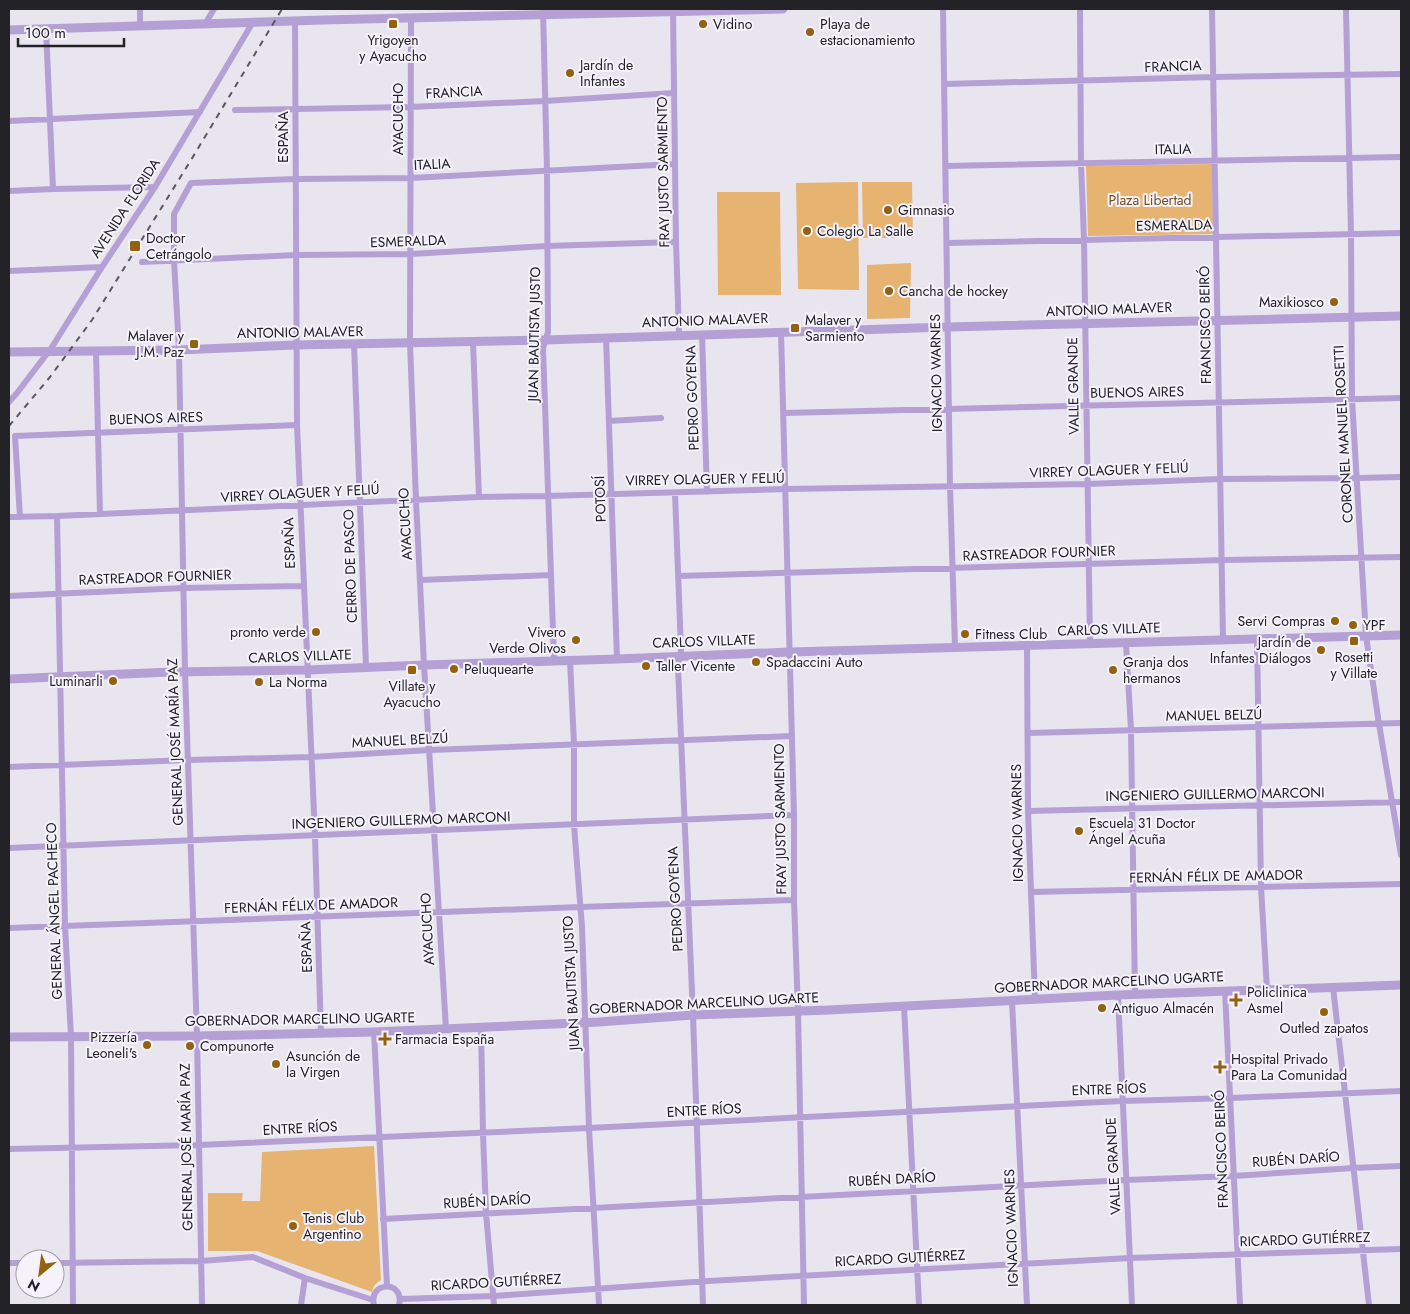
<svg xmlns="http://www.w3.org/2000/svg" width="1410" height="1314" viewBox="0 0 1410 1314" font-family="Jost,sans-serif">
<rect width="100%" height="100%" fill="#e8e5ef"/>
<!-- green -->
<path fill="#e6b371" d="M1212,164L1213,234L1088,236L1086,166Z
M858,182L859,290L798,289L796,183Z
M862,182H912L913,238H863Z
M717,192H780L781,295H718Z
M911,263L910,318L867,319V265Z
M374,1146L381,1280C376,1283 373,1286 372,1292L257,1251H208V1193H243L242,1201H260L262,1152Z"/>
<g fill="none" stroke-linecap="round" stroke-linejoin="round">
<!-- minor -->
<path stroke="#b4a0d4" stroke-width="6" d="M140,9V26
M543,9L547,171L548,327V332L543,348L554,660
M673,9L676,242L679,335
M943,9L950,486L955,647
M1080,9L1081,163L1084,239L1090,644
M1212,9L1223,640
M1346,9L1351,235L1352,399L1366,636L1379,724L1401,855
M411,18L410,343L416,500L424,665L446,1029
M295,21L297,425L315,836L321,1034
M205,24L214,9
M46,29L53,189
M945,84L1214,77L1401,74
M235,110L410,107L545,101L674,93
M9,121L200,112
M946,166L1401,157
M9,191L53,189L155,187
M947,243L1401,233
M142,262L296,255L411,254L547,246L676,242
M9,271L102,267
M781,332L794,815V900L798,1011L804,1305
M702,334L707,492
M606,337L617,659
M473,342L479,497
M354,344L366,667
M96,351L100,514
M9,402L17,393L52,347L102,267L155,187L253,22
M784,413L1401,398
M609,421L661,418
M675,493L681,650L678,667L693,1015L703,1305
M57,516L65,926L71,1036L73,1305
M9,517L57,516L479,497L547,496L786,489L1087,484L1221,479L1357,478L1401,477
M20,517L15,436L297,425
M678,576L1223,560L1401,557
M420,580L551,575
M9,596L184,588L303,586
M1257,639L1261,887L1267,990
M1126,643L1131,730L1135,994
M1027,645L1028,811L1035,999
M570,660L574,744V825L582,927L589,1128L599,1305
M1028,733L1401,723
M9,767L188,760L311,757L430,750L792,736
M1028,811L1401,802
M9,848L794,815
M1031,892L1401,884
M9,928L580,907L794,900
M1333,987L1369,1305
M1225,991L1240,1305
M1118,995L1132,1305
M1012,1001L1027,1305
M904,1006L919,1305
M481,1027L483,1133L486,1213L494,1305
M374,1032L387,1286
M9,1149L199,1145L589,1128L1122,1101L1231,1098L1401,1091
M383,1219L1126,1180L1234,1176L1353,1168L1401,1166
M9,1263H25
M55,1263L201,1261L253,1257L305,1278L373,1300
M400,1299L494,1296L708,1281L1130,1258L1401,1249
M202,1305L197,1036L185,672L179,350L174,260V214L191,183L296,179L411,178L675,164
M301,1305L305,1278
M374,1305C368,1281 405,1280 399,1305"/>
<!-- tertiary -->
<path stroke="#b4a0d4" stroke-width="9" d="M9,30L323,20L783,9
M9,352L179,350L296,345L545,340L948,327L1401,316
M9,679L171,672L308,670L424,665L617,659L790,652L1401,635
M9,1037L197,1036L374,1032L599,1022L693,1015L829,1010L1118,995L1401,985"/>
<!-- rail -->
<path stroke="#5a585e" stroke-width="2" stroke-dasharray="6 6" stroke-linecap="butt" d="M9,426L50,377L92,320L191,160L282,9"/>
</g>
<!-- markers -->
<g fill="#936211" stroke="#f5f2fc" stroke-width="2">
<rect x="388" y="19" width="10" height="10" rx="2.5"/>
<circle cx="703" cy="24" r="5"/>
<circle cx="810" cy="32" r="5"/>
<circle cx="570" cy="73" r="5"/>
<circle cx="888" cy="210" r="5"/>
<circle cx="807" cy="231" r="5"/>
<rect x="129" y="240" width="12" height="12" rx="2.5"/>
<circle cx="889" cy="291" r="5"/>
<circle cx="1334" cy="302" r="5"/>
<rect x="790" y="323" width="10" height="10" rx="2.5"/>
<rect x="189" y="339" width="10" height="10" rx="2.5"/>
<circle cx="1335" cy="621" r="5"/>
<circle cx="1353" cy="625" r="5"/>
<circle cx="316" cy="632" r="5"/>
<circle cx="965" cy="634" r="5"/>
<circle cx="576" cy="640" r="5"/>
<rect x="1349" y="636" width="10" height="10" rx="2.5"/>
<circle cx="1321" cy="650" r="5"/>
<circle cx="756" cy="662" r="5"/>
<circle cx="646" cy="666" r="5"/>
<circle cx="454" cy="669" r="5"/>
<rect x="407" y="665" width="10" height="10" rx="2.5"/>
<circle cx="1113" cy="670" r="5"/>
<circle cx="113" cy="681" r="5"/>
<circle cx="259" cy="682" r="5"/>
<circle cx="1079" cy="831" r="5"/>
<path d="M1233.5 992.5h5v5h5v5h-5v5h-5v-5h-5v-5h5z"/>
<circle cx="1102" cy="1008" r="5"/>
<circle cx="1324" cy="1012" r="5"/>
<path d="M382.5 1031.5h5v5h5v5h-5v5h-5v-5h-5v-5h5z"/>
<circle cx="147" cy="1045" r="5"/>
<circle cx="190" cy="1046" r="5"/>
<circle cx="276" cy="1064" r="5"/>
<path d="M1217.5 1059.5h5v5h5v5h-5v5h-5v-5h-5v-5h5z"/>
<circle cx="293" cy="1226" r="5"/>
</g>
<g text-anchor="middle" stroke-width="4" stroke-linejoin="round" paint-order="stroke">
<!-- poi labels -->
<g font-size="14" fill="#232226" stroke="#f5f2fc" text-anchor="start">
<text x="713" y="29">Vidino</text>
<text x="820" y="29">Playa de<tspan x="820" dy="16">estacionamiento</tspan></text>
<text x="393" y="45" text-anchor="middle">Yrigoyen<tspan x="393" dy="16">y Ayacucho</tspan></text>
<text x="580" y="70">Jardín de<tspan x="580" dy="16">Infantes</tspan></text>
<text x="898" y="215">Gimnasio</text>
<text x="817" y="236">Colegio La Salle</text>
<text x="146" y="243">Doctor<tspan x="146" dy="16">Cetrángolo</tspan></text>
<text x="899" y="296">Cancha de hockey</text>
<text x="1324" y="307" text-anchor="end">Maxikiosco</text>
<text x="805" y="325">Malaver y<tspan x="805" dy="16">Sarmiento</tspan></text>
<text x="184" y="341" text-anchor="end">Malaver y<tspan x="184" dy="16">J.M. Paz</tspan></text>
<text x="1325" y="626" text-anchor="end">Servi Compras</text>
<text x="1363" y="630">YPF</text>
<text x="306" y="637" text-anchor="end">pronto verde</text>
<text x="566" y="637" text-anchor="end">Vivero<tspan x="566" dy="16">Verde Olivos</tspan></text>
<text x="975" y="639">Fitness Club</text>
<text x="1311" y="647" text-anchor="end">Jardín de<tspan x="1311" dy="16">Infantes Diálogos</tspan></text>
<text x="1354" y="662" text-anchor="middle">Rosetti<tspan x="1354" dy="16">y Villate</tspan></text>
<text x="766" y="667">Spadaccini Auto</text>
<text x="1123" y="667">Granja dos<tspan x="1123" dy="16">hermanos</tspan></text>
<text x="656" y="671">Taller Vicente</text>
<text x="464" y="674">Peluquearte</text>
<text x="103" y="686" text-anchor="end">Luminarli</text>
<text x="269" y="687">La Norma</text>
<text x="412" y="691" text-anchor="middle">Villate y<tspan x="412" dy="16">Ayacucho</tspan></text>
<text x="1089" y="828">Escuela 31 Doctor<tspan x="1089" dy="16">Ángel Acuña</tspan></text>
<text x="1247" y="997">Policlinica<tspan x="1247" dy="16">Asmel</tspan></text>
<text x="1112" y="1013">Antiguo Almacén</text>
<text x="1324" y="1033" text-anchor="middle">Outled zapatos</text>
<text x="137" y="1042" text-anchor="end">Pizzería<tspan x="137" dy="16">Leoneli's</tspan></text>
<text x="395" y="1044">Farmacia España</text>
<text x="200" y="1051">Compunorte</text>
<text x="286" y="1061">Asunción de<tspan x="286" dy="16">la Virgen</tspan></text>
<text x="1231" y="1064">Hospital Privado<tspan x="1231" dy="16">Para La Comunidad</tspan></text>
<text x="303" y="1223">Tenis Club<tspan x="303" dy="16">Argentino</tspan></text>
</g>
<!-- street labels -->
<g font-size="14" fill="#232226" stroke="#f5f2fc">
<text transform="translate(1173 66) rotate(-2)" y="5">FRANCIA</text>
<text transform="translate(454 92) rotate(-3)" y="5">FRANCIA</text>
<text transform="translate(398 119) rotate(-90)" y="5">AYACUCHO</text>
<text transform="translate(283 137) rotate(-90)" y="5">ESPAÑA</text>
<text transform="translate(1173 149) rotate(-1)" y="5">ITALIA</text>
<text transform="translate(432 164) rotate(-3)" y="5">ITALIA</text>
<text transform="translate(663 172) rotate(-91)" y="5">FRAY JUSTO SARMIENTO</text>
<text transform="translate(125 208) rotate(-57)" y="5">AVENIDA FLORIDA</text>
<text transform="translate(1174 225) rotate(-1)" y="5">ESMERALDA</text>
<text transform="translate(408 241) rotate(-2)" y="5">ESMERALDA</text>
<text transform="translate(1109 309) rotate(-2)" y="5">ANTONIO MALAVER</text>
<text transform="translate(705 320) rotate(-2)" y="5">ANTONIO MALAVER</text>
<text transform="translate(1205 325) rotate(-91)" y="5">FRANCISCO BEIRÓ</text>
<text transform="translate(300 332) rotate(-1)" y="5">ANTONIO MALAVER</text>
<text transform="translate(534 334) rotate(-89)" y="5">JUAN BAUTISTA JUSTO</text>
<text transform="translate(936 373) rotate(-91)" y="5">IGNACIO WARNES</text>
<text transform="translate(1073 386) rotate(-91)" y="5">VALLE GRANDE</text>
<text transform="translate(1137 392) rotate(-1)" y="5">BUENOS AIRES</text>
<text transform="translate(692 398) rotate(-92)" y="5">PEDRO GOYENA</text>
<text transform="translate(156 418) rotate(-2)" y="5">BUENOS AIRES</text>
<text transform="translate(1343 434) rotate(-93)" y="5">CORONEL MANUEL ROSETTI</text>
<text transform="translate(1109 470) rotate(-2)" y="5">VIRREY OLAGUER Y FELIÚ</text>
<text transform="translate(705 479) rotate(-1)" y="5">VIRREY OLAGUER Y FELIÚ</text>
<text transform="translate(300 493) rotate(-3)" y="5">VIRREY OLAGUER Y FELIÚ</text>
<text transform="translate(600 499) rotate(-92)" y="5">POTOSÍ</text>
<text transform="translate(405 524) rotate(-93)" y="5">AYACUCHO</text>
<text transform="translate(289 543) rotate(-92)" y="5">ESPAÑA</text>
<text transform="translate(1039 553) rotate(-2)" y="5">RASTREADOR FOURNIER</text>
<text transform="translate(350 566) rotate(-92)" y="5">CERRO DE PASCO</text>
<text transform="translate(155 577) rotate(-2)" y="5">RASTREADOR FOURNIER</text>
<text transform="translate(1109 629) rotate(-2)" y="5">CARLOS VILLATE</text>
<text transform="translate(704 641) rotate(-2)" y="5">CARLOS VILLATE</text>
<text transform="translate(300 656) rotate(-2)" y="5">CARLOS VILLATE</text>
<text transform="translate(1214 715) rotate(-1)" y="5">MANUEL BELZÚ</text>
<text transform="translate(400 740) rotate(-3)" y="5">MANUEL BELZÚ</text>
<text transform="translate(175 742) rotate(-92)" y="5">GENERAL JOSÉ MARÍA PAZ</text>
<text transform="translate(1215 794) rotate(-1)" y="5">INGENIERO GUILLERMO MARCONI</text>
<text transform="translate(780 819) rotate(-91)" y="5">FRAY JUSTO SARMIENTO</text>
<text transform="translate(401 820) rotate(-2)" y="5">INGENIERO GUILLERMO MARCONI</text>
<text transform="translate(1017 823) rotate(-91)" y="5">IGNACIO WARNES</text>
<text transform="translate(1216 876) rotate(-1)" y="5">FERNÁN FÉLIX DE AMADOR</text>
<text transform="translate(675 899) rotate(-93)" y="5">PEDRO GOYENA</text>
<text transform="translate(311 905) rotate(-2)" y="5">FERNÁN FÉLIX DE AMADOR</text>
<text transform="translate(54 911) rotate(-92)" y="5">GENERAL ÁNGEL PACHECO</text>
<text transform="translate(427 929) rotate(-93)" y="5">AYACUCHO</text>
<text transform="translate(306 947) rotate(-92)" y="5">ESPAÑA</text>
<text transform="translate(1109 982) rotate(-3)" y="5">GOBERNADOR MARCELINO UGARTE</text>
<text transform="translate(571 983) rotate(-93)" y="5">JUAN BAUTISTA JUSTO</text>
<text transform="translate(704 1003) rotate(-3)" y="5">GOBERNADOR MARCELINO UGARTE</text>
<text transform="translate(300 1019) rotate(-1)" y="5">GOBERNADOR MARCELINO UGARTE</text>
<text transform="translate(1109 1089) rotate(-2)" y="5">ENTRE RÍOS</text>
<text transform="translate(704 1110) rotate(-3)" y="5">ENTRE RÍOS</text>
<text transform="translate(300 1128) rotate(-3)" y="5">ENTRE RÍOS</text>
<text transform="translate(186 1147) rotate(-91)" y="5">GENERAL JOSÉ MARÍA PAZ</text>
<text transform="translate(1221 1149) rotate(-92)" y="5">FRANCISCO BEIRÓ</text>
<text transform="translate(1296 1159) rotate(-4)" y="5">RUBÉN DARÍO</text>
<text transform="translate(1113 1166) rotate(-93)" y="5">VALLE GRANDE</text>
<text transform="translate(892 1179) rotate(-3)" y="5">RUBÉN DARÍO</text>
<text transform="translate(487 1201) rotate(-3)" y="5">RUBÉN DARÍO</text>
<text transform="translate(1011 1228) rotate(-92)" y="5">IGNACIO WARNES</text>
<text transform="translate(1305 1239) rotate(-2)" y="5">RICARDO GUTIÉRREZ</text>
<text transform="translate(900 1258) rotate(-3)" y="5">RICARDO GUTIÉRREZ</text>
<text transform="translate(496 1282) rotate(-3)" y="5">RICARDO GUTIÉRREZ</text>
</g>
<!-- park labels -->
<g font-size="14" fill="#744f19" stroke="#f5f2fc">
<text x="1150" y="205">Plaza Libertad</text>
</g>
</g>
<!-- border -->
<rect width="1410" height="1314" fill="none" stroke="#232226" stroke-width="20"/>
<!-- north arrow -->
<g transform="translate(40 1274) rotate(209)"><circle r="24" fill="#f5f2fc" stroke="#a19fa6"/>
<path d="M0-4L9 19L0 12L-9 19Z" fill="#936211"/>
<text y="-8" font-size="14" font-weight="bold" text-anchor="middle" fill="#232226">N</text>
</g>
<!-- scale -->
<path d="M18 38v8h106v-8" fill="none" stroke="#232226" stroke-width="2.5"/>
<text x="25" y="38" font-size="15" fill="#232226" stroke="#f5f2fc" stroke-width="4" paint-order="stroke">100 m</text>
</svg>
